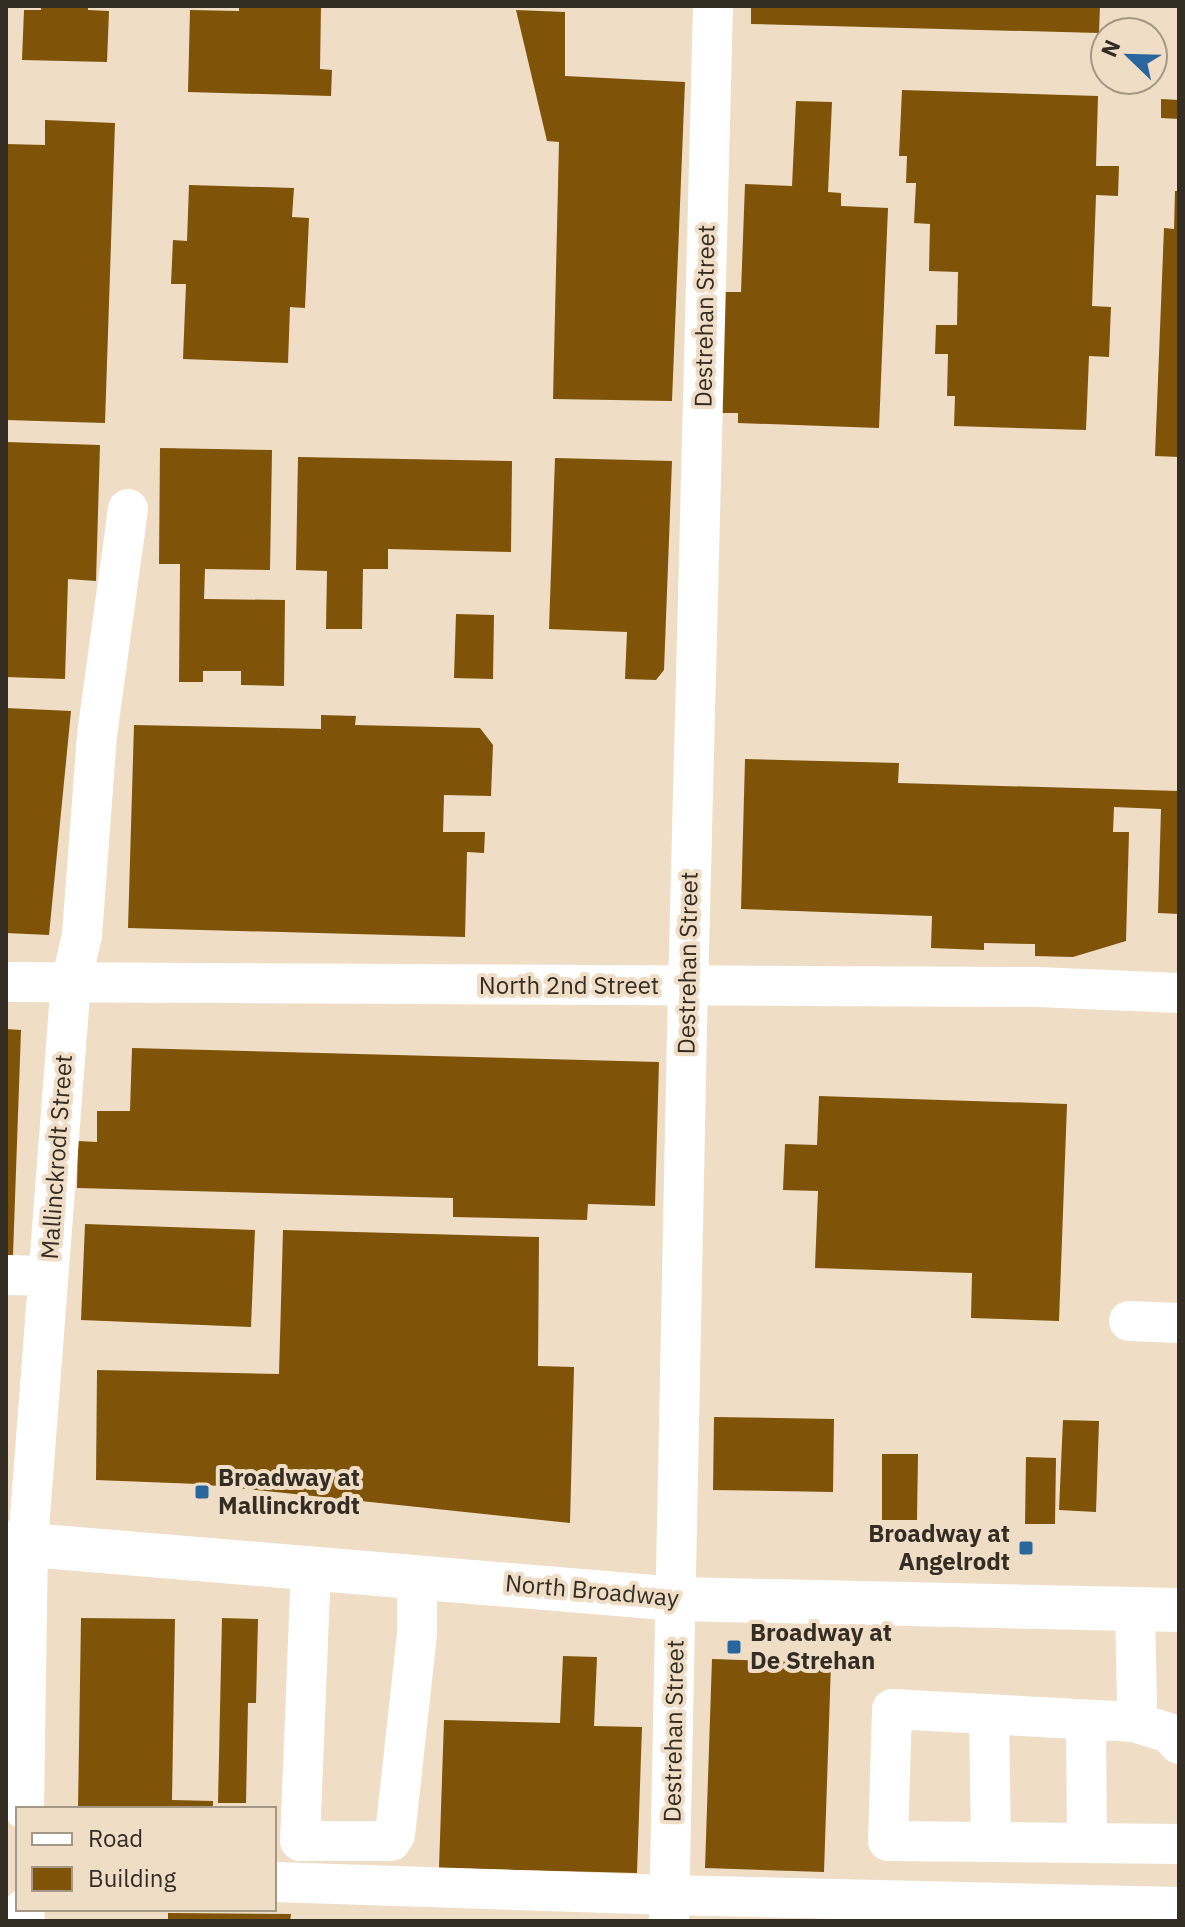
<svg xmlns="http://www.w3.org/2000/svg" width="1185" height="1927" viewBox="0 0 1185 1927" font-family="'IBM Plex Sans',sans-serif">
<rect width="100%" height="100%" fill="#efddc6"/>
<!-- building -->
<path fill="#7f5308" d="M41,6H88V10L109,11L107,62L22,60L24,10H41Z
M239,6H321L320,69L332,70L331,96L188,92L190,10L239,11Z
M751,6H1100L1099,33L751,24Z
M516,10L565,12V76L685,82L672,401L553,399L559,142L547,141Z
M902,90L1098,96L1096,166H1119L1118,196L1096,195L1092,306L1111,307L1109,357L1089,356L1086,430L954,426L955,396H947L948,354H935L936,325H957L958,272L929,271L930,224L914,223L916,183H906L907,156H899Z
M1161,99L1179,100V119L1161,118Z
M796,101L832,102L828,192L841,193V206L888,208L879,428L738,423V413H718L723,292H741L745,184L792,186Z
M45,120L115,123L105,423L6,420V144L45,145Z
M189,185L294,188L292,217L309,218L305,308L290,307L288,363L183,359L186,284H171L173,240L187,241Z
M1175,191H1179V457L1155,456L1164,228L1174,229Z
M6,442L100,445L96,581L68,579L65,679L6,677Z
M160,448L272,450L270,570L205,569L204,599L285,600L284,686L241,685V671H203V682H179L180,564H159Z
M298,457L512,461L511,552L388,549V569H363L362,629H326L327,571L296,570Z
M555,458L672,461L664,670L656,680L625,679L627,632L549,629Z
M456,614L494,615L493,679L454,678Z
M6,708L71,711L49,935L6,933Z
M321,715L356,716L355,725L480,728L493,745L491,796L444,795L443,832H485L484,853L467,852L465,937L128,928L134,725L321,729Z
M745,759L899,763L898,783L1179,791V914L1158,913L1161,809L1114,807L1113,832H1129L1126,941L1073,957L1035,956V944L984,943V950L931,948L932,916L741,909Z
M6,1029L21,1030L13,1255H6Z
M132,1048L659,1062L655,1206L588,1204L587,1220L453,1217V1198L77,1188L78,1141L97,1142V1111H130Z
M819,1096L1067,1104L1059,1321L971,1318L972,1273L815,1268L818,1191L783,1190L785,1144L817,1145Z
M85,1224L255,1230L251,1327L81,1320Z
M283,1230L539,1237L538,1366L574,1367L570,1523L198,1484L96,1480L97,1370L279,1374Z
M714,1417L834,1419L833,1492L713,1490Z
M1063,1420L1099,1421L1096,1512L1059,1510Z
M882,1454H918L917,1520H882Z
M1026,1457L1056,1458L1055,1524H1025Z
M81,1618L175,1619L172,1800L213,1801V1809H78Z
M222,1618L258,1619L256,1703H248L246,1803H218Z
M563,1656L597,1657L594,1726L642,1727L637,1873L439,1868L444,1720L560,1723Z
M712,1659L831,1663L824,1872L705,1868Z
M168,1913L291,1914L290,1921H168Z"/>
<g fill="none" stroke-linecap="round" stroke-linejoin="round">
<!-- minor -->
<path stroke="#fff" stroke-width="40" d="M6,982L1037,987L1179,993
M6,1275L48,1276
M1129,1321L1179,1323
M311,1567L300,1841H391L395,1835L417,1634V1576
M989,1714L991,1842
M1086,1720L1087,1843
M1134,1722L1137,1703L1135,1609
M1179,1744L1169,1733L1134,1722L892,1709L888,1841L1179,1844
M24,1809L28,1543L69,1007L71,984L82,935L97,735L128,509
M274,1882L670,1895L1179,1907
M24,1909L25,1921
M669,1921L687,1029L713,6"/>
<!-- major -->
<path stroke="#fff" stroke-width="44" d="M6,1543L677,1599L1179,1610"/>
</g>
<!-- markers -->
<g fill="#29669d" stroke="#efddc6" stroke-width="3">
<rect x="194" y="1484" width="16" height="16" rx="4"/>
<rect x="1018" y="1540" width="16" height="16" rx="4"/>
<rect x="726" y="1639" width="16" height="16" rx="4"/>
</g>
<g text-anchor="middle" stroke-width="8" stroke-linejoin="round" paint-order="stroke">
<!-- street labels -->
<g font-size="24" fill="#342d24" stroke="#efddc6">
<text transform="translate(705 316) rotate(-89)" y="8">Destrehan Street</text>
<text transform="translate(688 963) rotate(-89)" y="8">Destrehan Street</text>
<text x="569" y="994">North 2nd Street</text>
<text transform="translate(57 1157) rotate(-86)" y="8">Mallinckrodt Street</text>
<text transform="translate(592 1591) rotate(5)" y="8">North Broadway</text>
<text transform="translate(674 1731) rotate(-89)" y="8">Destrehan Street</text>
</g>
<!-- poi labels -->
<g font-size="24" font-weight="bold" fill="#342d24" stroke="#efddc6" text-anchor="start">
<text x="218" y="1486">Broadway at<tspan x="218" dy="28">Mallinckrodt</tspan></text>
<text x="1010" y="1542" text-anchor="end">Broadway at<tspan x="1010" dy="28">Angelrodt</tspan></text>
<text x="750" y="1641">Broadway at<tspan x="750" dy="28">De Strehan</tspan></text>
</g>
</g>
<!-- border -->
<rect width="1185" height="1927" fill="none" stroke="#342d24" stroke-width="16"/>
<!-- legend -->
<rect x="16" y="1807" width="260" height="104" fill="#efddc6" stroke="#a49785" stroke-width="2"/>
<rect x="32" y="1833" width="40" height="12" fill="#ffffff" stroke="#a49785" stroke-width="2"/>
<text x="88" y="1847" font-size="24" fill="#342d24">Road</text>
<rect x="32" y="1867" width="40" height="24" fill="#7f5308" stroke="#a49785" stroke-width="2"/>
<text x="88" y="1887" font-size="24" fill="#342d24">Building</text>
<!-- north arrow -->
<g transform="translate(1129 56) rotate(293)"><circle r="38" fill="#efddc6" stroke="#a49785" stroke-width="2"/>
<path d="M0-6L14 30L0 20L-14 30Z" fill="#29669d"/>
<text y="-12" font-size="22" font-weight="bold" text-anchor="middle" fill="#342d24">N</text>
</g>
</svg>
